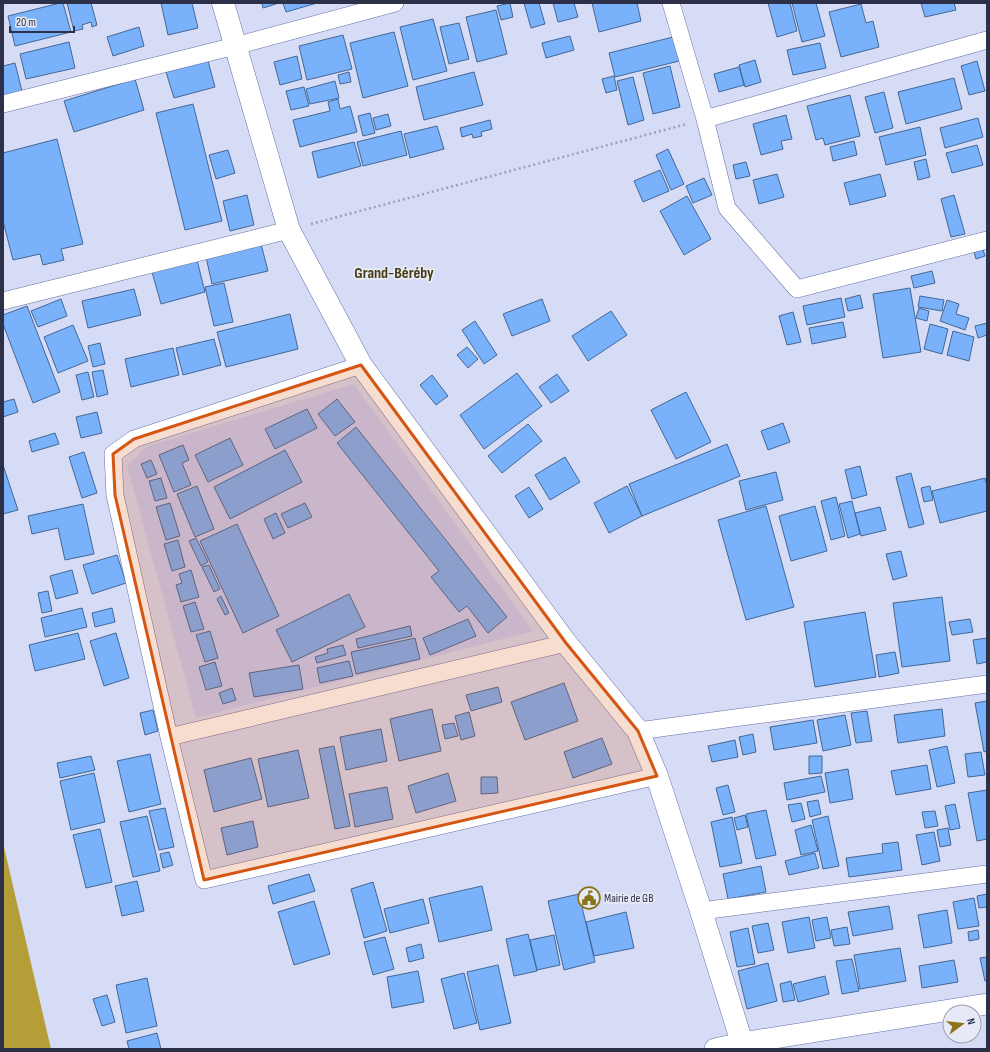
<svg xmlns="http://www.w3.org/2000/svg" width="990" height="1052" viewBox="0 0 990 1052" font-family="'Sofia Sans Condensed',sans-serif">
<rect width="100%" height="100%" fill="#d6dcf5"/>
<!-- built -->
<path fill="#c6cff8" d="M354,384L533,631L196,718L127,466L148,446Z"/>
<!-- forest -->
<path fill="#b59e37" d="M3,843L51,1049H3Z"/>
<!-- building -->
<path fill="#79b1fb" stroke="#436796" d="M60,3H63L71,32L15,46L8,16Z
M67,3H91L97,25L92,27L91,22L82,25L83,29L74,31Z
M161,3H192L198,28L168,35Z
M262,3H279L263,8Z
M283,3H317L286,12Z
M510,3L513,17L501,20L497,6Z
M524,3H539L545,24L531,28Z
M553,3H574L578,17L558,22Z
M592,3H637L641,21L599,32Z
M768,3H790L797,31L777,37Z
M792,3H816L825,36L802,42Z
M921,3H954L956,10L925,17Z
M861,4L866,23L873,21L879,47L841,57L829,12Z
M496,10L507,54L477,62L466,17Z
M433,19L447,71L413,80L400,27Z
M459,23L469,59L449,64L440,27Z
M139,27L144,46L113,56L107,37Z
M394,32L408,86L363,98L350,43Z
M343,35L352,69L307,80L299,46Z
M570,36L574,50L546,58L542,43Z
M673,37L679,61L615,77L609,53Z
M69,42L75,68L26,79L20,54Z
M820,43L826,68L793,75L787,50Z
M297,56L302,79L280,85L274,62Z
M755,60L761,82L745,87L739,65Z
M208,61L215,87L174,98L166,72Z
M977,61L985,91L969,95L961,66Z
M15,63L22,91L3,96V66Z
M670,66L680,107L653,114L643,73Z
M739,67L744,85L719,92L714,74Z
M349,72L351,82L340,84L338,75Z
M474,72L483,105L424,120L416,87Z
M614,76L617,90L606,93L602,79Z
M633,77L644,120L628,125L617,81Z
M954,78L962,109L906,124L898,92Z
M135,79L144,110L74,132L64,101Z
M335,81L339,98L310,104L306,89Z
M304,87L309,106L291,110L286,91Z
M884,92L893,128L875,133L865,97Z
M850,95L860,136L825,145L823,138L816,140L807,106Z
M338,99L340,109L350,106L357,132L300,147L293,120L330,111L328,102Z
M193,104L222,221L185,230L156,113Z
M370,113L375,133L363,136L358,116Z
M388,114L391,126L376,130L373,118Z
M786,115L792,139L781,141L783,149L761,155L753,124Z
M978,118L983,137L945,148L940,128Z
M490,120L492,129L481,132L482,136L473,138L472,134L462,137L460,128Z
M437,126L444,149L410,158L404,134Z
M920,127L926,155L886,165L879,137Z
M401,131L407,155L363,166L357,142Z
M57,139L83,244L61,249L64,260L43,265L40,254L13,260L3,221V153Z
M854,141L857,155L833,161L830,147Z
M354,142L361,166L318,178L312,152Z
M977,145L983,165L952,173L946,153Z
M668,149L684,184L671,190L656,155Z
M228,150L235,173L216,179L209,155Z
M926,159L930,177L918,180L914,162Z
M746,162L750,176L736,179L733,165Z
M660,170L669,191L643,202L634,181Z
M777,174L784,197L759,204L753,180Z
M880,174L886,196L850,205L844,183Z
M704,178L712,195L693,203L686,186Z
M247,195L254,225L230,231L223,201Z
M954,195L965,234L951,237L941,199Z
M687,196L711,239L684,255L660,211Z
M261,244L268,271L212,284L206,257Z
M982,246L985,256L976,259L973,248Z
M197,260L205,292L161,304L152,272Z
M932,271L935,283L914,288L911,276Z
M224,283L233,322L214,326L205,287Z
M910,288L921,352L883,358L873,294Z
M134,289L141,315L88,328L82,301Z
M860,295L863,308L848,311L845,299Z
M920,296L944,300L942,311L918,307Z
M841,298L845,317L807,325L803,306Z
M61,299L67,316L38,327L31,311Z
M542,299L550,321L512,336L503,314Z
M947,300L959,304L956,314L969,318L965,330L940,321Z
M27,306L60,392L33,403L3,324V315Z
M919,308L929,311L927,321L916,318Z
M611,311L627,335L588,361L572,336Z
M793,312L801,342L787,345L779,316Z
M290,314L298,349L226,367L217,332Z
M475,321L497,355L484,364L462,330Z
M843,322L846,337L812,344L809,328Z
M987,323V335L978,338L975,326Z
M930,324L948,329L942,354L924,349Z
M73,325L88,361L58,373L44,337Z
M953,331L974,337L969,361L947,355Z
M214,339L221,365L183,375L176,348Z
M100,343L105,364L93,367L88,346Z
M467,347L478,359L468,368L457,355Z
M173,348L179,375L131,387L125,359Z
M103,370L108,394L97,397L92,372Z
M88,372L94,397L82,400L76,375Z
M517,373L542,406L484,449L460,415Z
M557,374L569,391L551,403L539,387Z
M432,375L448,396L436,405L420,385Z
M686,392L711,442L676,459L651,410Z
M14,399L18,412L3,417V402Z
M337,399L355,422L335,436L318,414Z
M307,409L317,428L275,449L265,429Z
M97,412L102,433L81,438L76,417Z
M783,423L790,442L768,450L761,431Z
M528,424L542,441L502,473L488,456Z
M356,427L507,617L488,633L467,606L459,612L431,577L439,571L337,443Z
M55,433L59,444L32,452L29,441Z
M230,438L243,465L208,482L195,455Z
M727,444L740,476L642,516L629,484Z
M183,445L189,460L182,463L191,485L174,492L159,455Z
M285,450L302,482L230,519L214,487Z
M84,452L97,493L82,498L69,457Z
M565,457L580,482L550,500L535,475Z
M151,460L157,474L147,478L141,464Z
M3,465L18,510L3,514Z
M860,466L867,495L852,499L845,470Z
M776,472L783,500L746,510L739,481Z
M911,473L924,524L909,528L896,477Z
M161,478L167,498L155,501L149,481Z
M985,478L987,486V511L940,523L932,491Z
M197,486L214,529L195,537L177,494Z
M627,486L642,516L609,533L594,503Z
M930,486L933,500L924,502L921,488Z
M529,487L543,509L529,518L515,496Z
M836,497L845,536L831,540L821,501Z
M852,501L860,534L848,538L839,504Z
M170,503L180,536L166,540L156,507Z
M305,503L312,517L288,528L281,514Z
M83,504L94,554L65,560L58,528L32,534L28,516Z
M766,506L794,607L746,620L718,520Z
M815,506L827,551L791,561L779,516Z
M880,507L886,530L861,536L855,513Z
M276,513L285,533L273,539L264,519Z
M237,524L279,616L243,633L200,541Z
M196,538L208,562L201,566L189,541Z
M178,540L185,567L172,571L164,544Z
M901,551L907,576L893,580L886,554Z
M117,555L126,583L92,594L83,565Z
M209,565L220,589L214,592L202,567Z
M72,570L78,593L56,599L50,576Z
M191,570L199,597L181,602L176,585L182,583L179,574Z
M48,591L52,611L42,613L38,593Z
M349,594L365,627L292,662L276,630Z
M221,596L229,613L225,615L217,599Z
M942,597L950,661L902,667L893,603Z
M195,602L204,629L191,632L183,606Z
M82,608L87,627L45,637L41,618Z
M112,608L115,622L95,627L92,613Z
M865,612L876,677L815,687L804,622Z
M468,619L476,636L430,655L423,638Z
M970,619L973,632L952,635L949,622Z
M410,626L412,636L358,648L356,639Z
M210,631L218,658L205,662L196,635Z
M78,633L85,659L35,671L29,645Z
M116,633L129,678L104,686L90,641Z
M415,638L420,659L356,674L351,652Z
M987,638V662L977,664L973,640Z
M343,645L346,655L317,663L315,657L328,653L327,649Z
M895,652L899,673L879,677L876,655Z
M349,661L353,676L320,683L317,668Z
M215,662L222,686L206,690L199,667Z
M299,665L303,689L254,697L249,673Z
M564,683L578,721L525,740L511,702Z
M498,687L502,702L471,711L466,695Z
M232,688L236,700L223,704L219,693Z
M987,701V751L984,752L975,703Z
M432,709L441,751L399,761L390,719Z
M942,709L945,736L898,743L894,715Z
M153,710L158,731L145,735L140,713Z
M867,711L872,741L856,743L851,713Z
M469,712L475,736L461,740L455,716Z
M845,715L851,745L823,751L817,720Z
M813,720L817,743L774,750L770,727Z
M454,723L458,736L445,739L442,725Z
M381,729L387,761L346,770L340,737Z
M753,734L756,752L743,755L739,737Z
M602,738L612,764L573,778L564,752Z
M735,740L738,757L712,762L708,746Z
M334,746L350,826L335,829L319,749Z
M947,746L955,783L937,787L929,750Z
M298,750L309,798L268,807L258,759Z
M981,752L985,775L968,777L965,754Z
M150,754L161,804L129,812L117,761Z
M91,756L95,770L60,778L57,763Z
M809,756H822V773L809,774Z
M251,758L262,799L214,812L204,770Z
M927,765L931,789L896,795L891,771Z
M848,769L853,799L830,803L825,773Z
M94,773L105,822L71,830L60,781Z
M448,773L456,801L416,813L408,786Z
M821,776L825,792L787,800L784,783Z
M481,777H497L498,793L481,794Z
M728,785L735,812L723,815L716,788Z
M387,787L393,819L355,827L349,794Z
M987,790V839L977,841L968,793Z
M818,800L821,814L810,817L807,802Z
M801,803L805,819L792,822L788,805Z
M955,804L960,828L950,830L945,806Z
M165,808L174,847L159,850L149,811Z
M766,810L776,855L756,859L746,814Z
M935,811L938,826L925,828L922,812Z
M745,815L748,827L737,830L734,818Z
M147,816L160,871L133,877L120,822Z
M828,816L839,866L823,869L812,820Z
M732,817L742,863L720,867L711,822Z
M253,821L258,847L227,855L221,828Z
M811,825L818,851L801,855L795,830Z
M948,828L951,845L940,847L937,830Z
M100,829L112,882L86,888L73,835Z
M934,832L940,861L922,865L916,835Z
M898,842L902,870L849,877L846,858L883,853L882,844Z
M169,852L173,865L163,868L160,854Z
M815,853L819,868L789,875L785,861Z
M761,866L766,892L728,899L723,874Z
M309,874L315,891L273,904L268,886Z
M137,881L144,911L122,916L115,886Z
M373,882L387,931L364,938L351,889Z
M482,886L492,930L439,942L429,898Z
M579,894L595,962L564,970L548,901Z
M987,894V907L979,908L977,896Z
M974,898L979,926L958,929L953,902Z
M423,899L429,923L390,933L384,909Z
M314,901L330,954L294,965L278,912Z
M889,906L893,929L853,936L848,912Z
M947,910L952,943L924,948L918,915Z
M626,912L634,948L594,956L586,922Z
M809,917L815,948L788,953L782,922Z
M827,917L831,938L816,941L812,920Z
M768,923L774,950L758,953L752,926Z
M847,927L850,944L834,946L831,930Z
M748,928L755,964L737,967L730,932Z
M978,930L979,939L969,941L968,932Z
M528,934L537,971L514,976L506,939Z
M554,935L560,965L537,970L530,940Z
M385,937L394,969L373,975L364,942Z
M421,944L424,958L409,962L406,948Z
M900,948L906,981L860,989L854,955Z
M987,957V981H985L980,958Z
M852,959L859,991L842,994L836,961Z
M954,960L958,982L922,988L919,966Z
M768,963L777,1001L747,1009L738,971Z
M498,965L511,1023L480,1030L467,972Z
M418,971L424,1002L392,1008L387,977Z
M464,973L477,1023L454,1029L441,979Z
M825,976L829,994L798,1002L793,984Z
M147,978L157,1026L126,1033L116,985Z
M791,981L795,1000L783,1002L780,984Z
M107,995L115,1022L102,1026L93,999Z
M157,1033L161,1049H129L127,1041Z"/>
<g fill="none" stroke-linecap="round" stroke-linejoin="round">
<!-- minor casing -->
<g stroke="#6670a7" stroke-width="18">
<path id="minor" d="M671,3L705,119L727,208L797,289L987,240
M3,104L235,46L395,3
M705,119L987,40
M3,301L289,230
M361,365L134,439L113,454L115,495L169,737L204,880L657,776
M638,731L987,684
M169,737L566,643
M701,911L987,874"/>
</g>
<!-- tertiary casing -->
<g stroke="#6670a7" stroke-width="22">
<path id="tertiary" d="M715,1049L742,1043L987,1004"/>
</g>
<!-- secondary casing -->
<g stroke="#6670a7" stroke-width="23">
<path id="secondary" d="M223,3L289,230L361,365L566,643L638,731L657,776L701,911L742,1043"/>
</g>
<!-- path -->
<path stroke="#9ca1ba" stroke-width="2.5" stroke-dasharray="2 3" stroke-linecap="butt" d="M311,224L687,124"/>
<!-- minor -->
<use href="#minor" stroke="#fff" stroke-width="17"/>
<!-- tertiary -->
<use href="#tertiary" stroke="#fff" stroke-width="21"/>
<!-- secondary -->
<use href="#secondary" stroke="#fff" stroke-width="22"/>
</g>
<!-- marked area -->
<path fill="#d55512" fill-opacity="0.2" stroke="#d55512" stroke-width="3" stroke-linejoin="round" d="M361,365L566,643L638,731L657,776L204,880L115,495L113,454L134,439Z"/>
<!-- icons -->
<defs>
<g id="civic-ring" transform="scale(1.15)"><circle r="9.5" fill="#e7eaf6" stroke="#897417" stroke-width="1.5"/><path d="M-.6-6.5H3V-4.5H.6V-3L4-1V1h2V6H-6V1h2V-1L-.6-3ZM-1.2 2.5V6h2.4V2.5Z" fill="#897417"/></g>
</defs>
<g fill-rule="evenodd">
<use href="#civic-ring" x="589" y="898"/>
</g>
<g text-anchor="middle" stroke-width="3.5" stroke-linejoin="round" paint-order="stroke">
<!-- poi labels -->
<g font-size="12" fill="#2c3048" stroke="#e7eaf6" text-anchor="start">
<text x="604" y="902">Mairie de GB</text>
</g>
<!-- district labels -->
<g font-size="16" font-weight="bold" fill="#473d14" stroke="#e7eaf6">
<text x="394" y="278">Grand-Béréby</text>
</g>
</g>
<!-- border -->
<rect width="990" height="1052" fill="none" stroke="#2c3048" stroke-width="8"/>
<!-- north arrow -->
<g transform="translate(962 1024) rotate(75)"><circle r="19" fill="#e7eaf6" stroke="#9ca0b0"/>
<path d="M0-3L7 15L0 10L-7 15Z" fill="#897417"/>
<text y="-6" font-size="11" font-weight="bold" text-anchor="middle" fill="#2c3048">N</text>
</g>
<!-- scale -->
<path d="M10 26v6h64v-6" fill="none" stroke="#2c3048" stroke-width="2"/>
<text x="16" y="26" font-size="12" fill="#2c3048" stroke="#e7eaf6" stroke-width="3" paint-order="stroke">20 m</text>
</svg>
